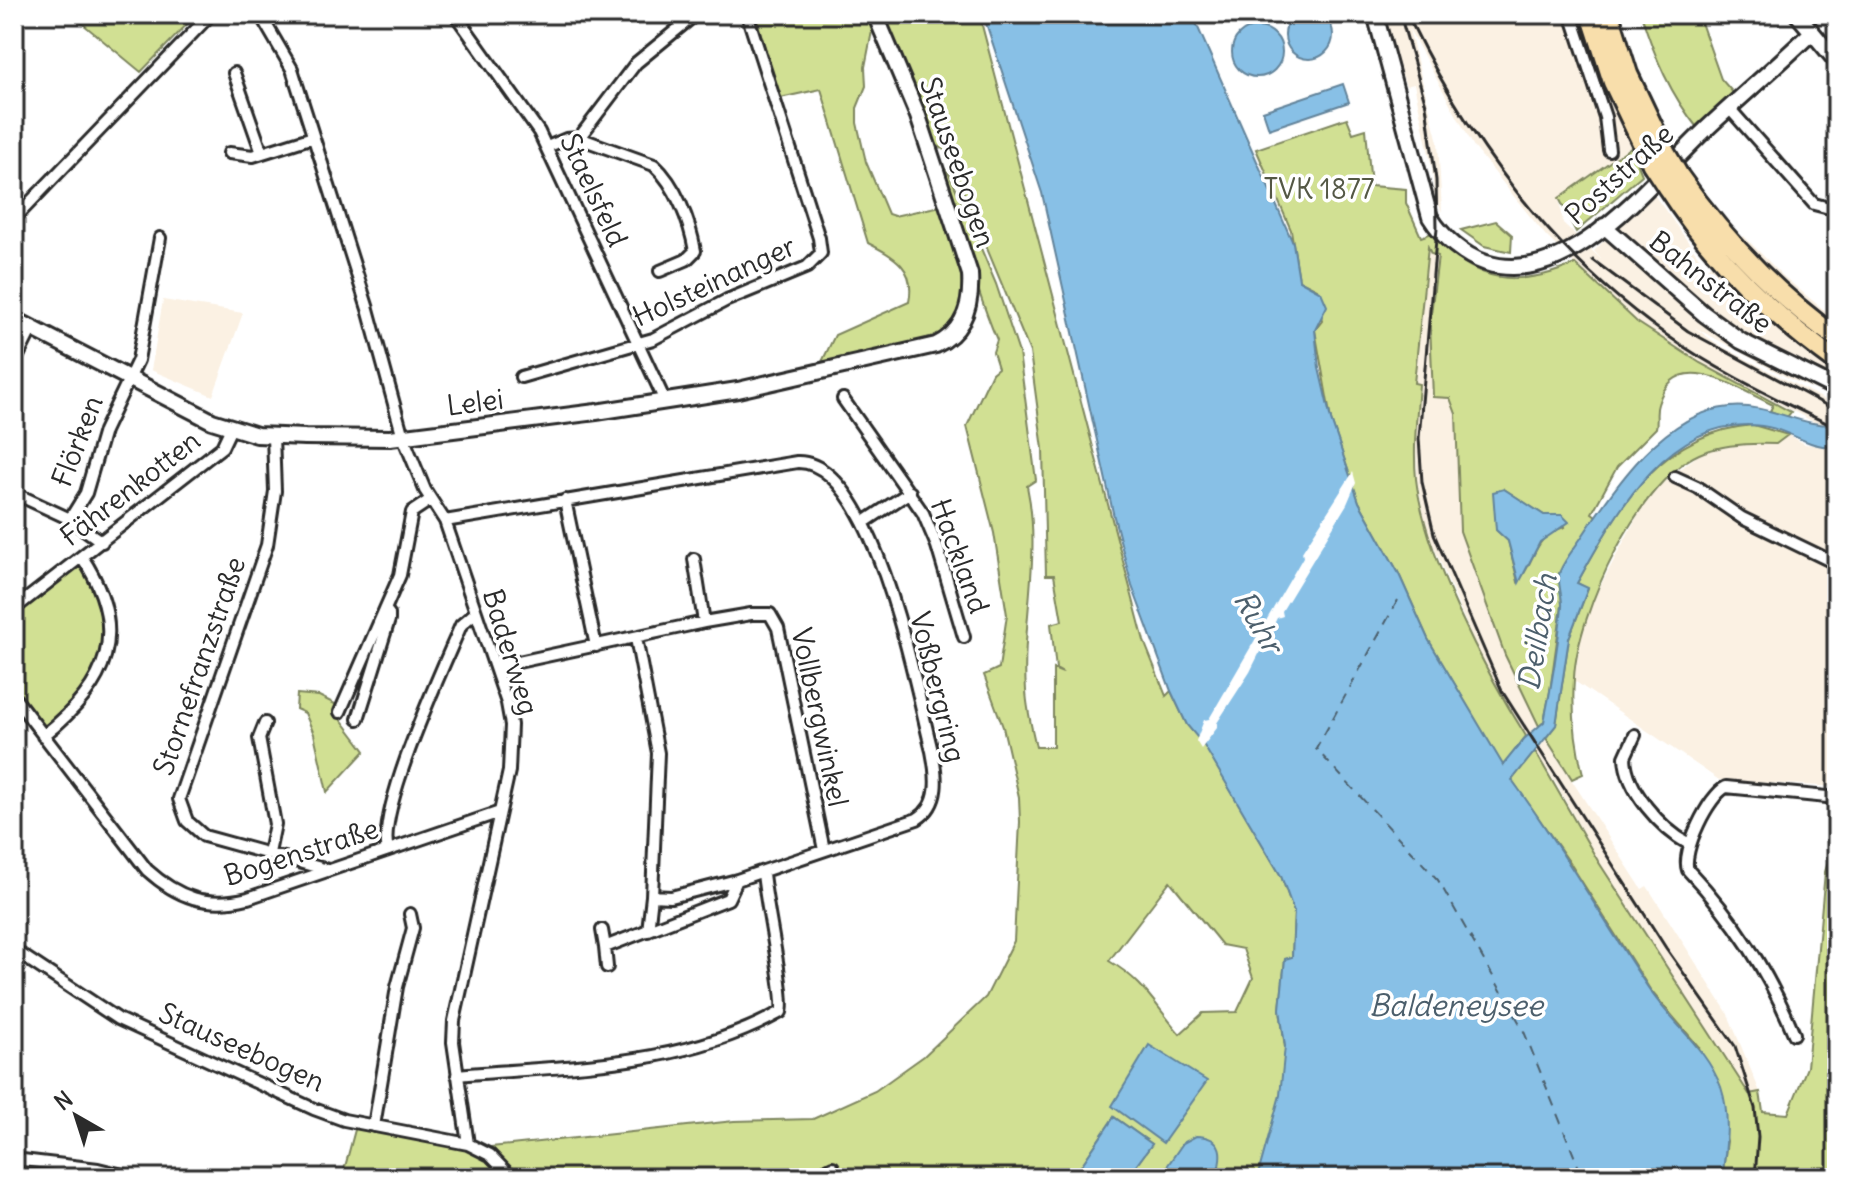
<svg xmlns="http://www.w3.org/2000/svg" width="1851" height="1192" viewBox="0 0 1851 1192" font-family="Delius,sans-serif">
<rect width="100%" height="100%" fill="#fff"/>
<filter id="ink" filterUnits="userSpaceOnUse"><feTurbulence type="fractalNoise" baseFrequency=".0125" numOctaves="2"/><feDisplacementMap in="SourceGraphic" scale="16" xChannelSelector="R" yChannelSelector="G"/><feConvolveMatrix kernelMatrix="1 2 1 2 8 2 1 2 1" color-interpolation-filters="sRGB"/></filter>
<g filter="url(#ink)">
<!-- built -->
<path fill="#fbf1e3" d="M1381,14H1584L1631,147L1559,198L1563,223L1603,261L1594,251L1652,192L1707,268L1744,236L1782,275L1837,321V399L1790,379L1692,326L1632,283L1719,345L1837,406V434L1700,363L1637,322L1586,275L1546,236L1474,147L1409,29L1438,142L1442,212L1434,193L1432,168L1414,84L1406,86Z
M1428,246L1438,256L1430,323L1433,396L1450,398L1456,414L1460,531L1505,655L1541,724L1538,728L1642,889L1647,886L1727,1012L1760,1092L1749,1094L1650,945L1598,861L1558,787L1489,678L1427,530L1417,481L1414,384Z
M163,300L243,313L213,396L151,370Z
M1788,435L1804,444L1837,448V787L1719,780L1573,680L1586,613L1649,494L1702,452L1750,443L1776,444Z"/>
<!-- green -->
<path fill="#d1e093" stroke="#7e865f" stroke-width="2" fill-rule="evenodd" d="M80,14H197L141,72L78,20Z
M755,14H869L873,26L865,67L866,86L857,108V123L866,162L888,214L894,216L941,206C954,250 983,305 936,338L818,370L835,335L909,302C916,268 895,257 868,243L821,89L780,98Z
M881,14H979L1144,641L1166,696L1171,691L1187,725L1203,743L1281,876L1294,912L1292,958L1285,959L1280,1009L1285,1048L1336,1178H1127L1152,1144L1114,1117L1073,1178H840L832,1165L807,1178H517L488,1151L491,1147L734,1121L813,1119L875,1091L924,1056L986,997L1014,941L1020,822L1019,797L1003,727L984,675L999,668L1007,615L994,533L967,426L992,373L998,368L993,352L997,340C973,283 959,221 939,162L950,175L996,284L1019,353L1036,480L1027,486C1042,555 1021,622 1026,691C1027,710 1032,729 1036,747H1053V669L1063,673L1056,669L1051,624L1062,621L1054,575H1046L1043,449L1030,352L947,152L937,145ZM1170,881L1222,945L1243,949L1253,978L1237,1012L1203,1013L1180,1034C1154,1004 1144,981 1109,961Z
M1641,14H1698L1721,79L1736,96L1699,130C1670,94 1655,58 1641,14Z
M1347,118L1353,133L1366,129L1371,186L1406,189V203L1421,237L1432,233C1473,283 1517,289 1575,264L1637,322L1700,363L1791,412L1787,417L1770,411L1773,405C1737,389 1676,344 1658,404C1655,412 1658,419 1656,428L1617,467L1592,513L1596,516L1559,573L1562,605L1550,691L1544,722L1539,726L1505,655L1460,531L1456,414L1450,398L1433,397L1430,323L1438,256L1431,254L1428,247L1414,383L1419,384C1417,414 1413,446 1416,479C1425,556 1485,671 1526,736L1503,766L1428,639L1398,572L1359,502L1331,420L1315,330L1322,321L1317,289L1299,280L1291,230L1256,149ZM1504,489L1544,515H1562L1565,527C1533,534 1535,563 1518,582L1508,541L1496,530Z
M1631,147L1642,175L1576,232L1559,198Z
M1496,221L1512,235L1511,252L1484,246L1461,230Z
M1753,425L1788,435L1776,444C1753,443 1726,444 1704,452C1640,475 1577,614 1574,678C1572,709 1575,743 1583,774L1572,779L1546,738L1556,725L1569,638L1588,589L1577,583C1619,508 1657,433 1753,425Z
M82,557C112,605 113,656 81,703C72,716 54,726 43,736L14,697V609Z
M297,694L319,696L337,705L334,710L365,751L327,792L314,734L305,713L296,709Z
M1535,751L1598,861L1749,1094L1760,1092L1763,1112L1788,1114L1807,1067L1825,872L1837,834V1178H1722L1727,1141L1699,1047L1651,991L1570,863L1512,780Z
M356,1126L464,1147L486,1154L509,1178H342Z
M14,1153L162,1178H14Z"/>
<!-- water -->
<path fill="#88c0e6" stroke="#63849b" stroke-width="2" d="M1285 35a24 24 0 1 1 48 0a24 24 0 1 1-48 0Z
M983,14H1192L1293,243L1299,280L1321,292L1327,306L1315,330L1319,368L1331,420L1359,502L1398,572L1428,639L1503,765L1524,739L1544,722C1552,684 1558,645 1562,607C1563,596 1556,581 1560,571C1565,559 1576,546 1583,535C1615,486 1665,412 1730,407C1768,403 1800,427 1837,425V447C1808,449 1789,429 1762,426C1668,414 1615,515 1577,583L1588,588L1569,638L1556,725L1512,780C1562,848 1603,920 1649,989C1672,1024 1706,1047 1721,1087C1731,1117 1726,1148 1722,1178H1257L1280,1095L1285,1046L1280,1009L1285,959L1292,957L1294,912L1281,876L1203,744L1187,725L1171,691L1132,586L1114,517L1042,193Z
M1232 52a25 25 0 1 1 50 0a25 25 0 1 1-50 0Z
M1343,84L1349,102L1269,129L1263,111Z
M1504,489L1544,515H1562L1569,522L1540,542L1519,583L1508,541L1496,530L1493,492Z
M1149,1045L1207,1081L1163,1143L1112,1106Z
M1114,1117L1152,1144L1127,1178H1073Z
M1196,1136C1225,1137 1223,1155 1216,1178H1159L1183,1143Z"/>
<!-- pier -->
<path fill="#fff" d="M1353,472L1356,483L1347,504L1282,611L1283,616L1277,618L1250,672L1217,723V728L1201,749L1196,741L1204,720L1209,719L1303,557L1302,552Z"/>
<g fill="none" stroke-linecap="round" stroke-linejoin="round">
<!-- ferry -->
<path stroke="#4c5f6c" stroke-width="2" stroke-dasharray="10 8" stroke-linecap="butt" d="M1398,600L1316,749L1438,880L1523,1029L1583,1178"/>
<!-- street casing -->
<g stroke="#2b2b2b" stroke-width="16">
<path id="street" d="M260,14L292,69L368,309L403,437L425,490L445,521L507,703L511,725L509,771L454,1021L453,1042L468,1144L490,1155L512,1178
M455,14L539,132L665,401
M1571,14L1605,117L1609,150
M14,16L16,14
M234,73L262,153
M1729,108L1814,204L1837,210
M579,138L636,63L696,14
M547,147L566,139L579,138L654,165C676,185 690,222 695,251L686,260L660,271
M229,153L253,156L313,137
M14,219L211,14
M14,364L32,328
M521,377L653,339L727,300L807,267L821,253L819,238L747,14
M843,399L923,513L937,546L964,637
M273,436L275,491L267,545L179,799L187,821L204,836L328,870
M1675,477L1697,487L1742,518L1837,564
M14,493L70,519L102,542
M565,500L596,646
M70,519L86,493L104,431L138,360L160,238
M445,521L797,462C875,460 916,691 932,751C937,776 941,804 917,819L737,880L671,897L652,896L658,753L636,638
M866,521L910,492
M694,559L704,622
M14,609L222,447L231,428
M495,667L704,622L751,614H770L778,628L824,850
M14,697L147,870C178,898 207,908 248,898L500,812
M340,712L400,575L412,512L430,500
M358,719L389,620V614L385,609
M265,723L259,738L275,824L269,853
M1635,735L1625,757C1626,790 1661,829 1689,844
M43,736C108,685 131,631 82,557
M388,850C376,811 443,668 461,625L475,613
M602,930L605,947
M648,931L652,896
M14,950L118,1019L314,1109L344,1120L468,1144
M607,967L605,947L728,899L737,880
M1794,1034C1768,971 1735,920 1688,870C1681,852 1709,795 1726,787L1837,798
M457,1075C569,1065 681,1068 781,1012C787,1001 764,896 763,872
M374,1126L397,987L413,928L410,914
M14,1159L98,1169L135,1178
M811,1178L833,1167"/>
</g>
<!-- secondary casing -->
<g stroke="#2b2b2b" stroke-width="20">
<path id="secondary" d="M1375,14L1430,217C1443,238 1463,255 1486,263C1570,289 1649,183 1703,132C1739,98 1776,67 1811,33
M1797,14L1837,62
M1604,226L1704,314L1741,341L1837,389
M14,319L212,421L257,435L305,437L390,438L596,412L738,390L936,345C965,331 972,304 970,274L918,116L875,14"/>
</g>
<!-- highway casing -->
<g stroke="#2b2b2b" stroke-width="24">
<path id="highway" d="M1591,14L1613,82L1652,164
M1609,14L1628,74L1665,152
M1679,176C1723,239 1775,294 1837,338
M1667,187C1712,257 1769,313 1837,362"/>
</g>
<!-- street -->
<use href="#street" stroke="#fff" stroke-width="10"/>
<!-- secondary -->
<use href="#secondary" stroke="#fff" stroke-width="14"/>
<!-- highway -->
<use href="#highway" stroke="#f8deab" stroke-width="18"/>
<!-- rail -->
<path stroke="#2b2b2b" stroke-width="3" d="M1400,14L1426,105L1436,180L1437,228L1419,438L1422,482L1434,534L1502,691L1666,948L1735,1046L1755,1108L1758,1137L1755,1178
M1411,22C1474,151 1560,264 1681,345C1730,377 1784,403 1837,428
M1593,260L1688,331L1837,411"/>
<!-- highway-bridge casing -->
<g stroke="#2b2b2b" stroke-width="24" stroke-linecap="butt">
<path id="highway-bridge" d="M1665,152L1679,176
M1652,164L1667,187"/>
</g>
<!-- highway-bridge -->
<use href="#highway-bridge" stroke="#f8deab" stroke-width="18"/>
</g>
</g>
<g text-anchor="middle" stroke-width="7" stroke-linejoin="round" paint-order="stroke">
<!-- street labels -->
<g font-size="28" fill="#2b2b2b" stroke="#fff">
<text transform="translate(958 162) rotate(71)" y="10">Stauseebogen</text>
<text transform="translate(1619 174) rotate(-42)" y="10">Poststraße</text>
<text transform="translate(594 190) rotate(65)" y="10">Staelsfeld</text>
<text transform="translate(714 281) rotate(-25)" y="10">Holsteinanger</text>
<text transform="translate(1711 282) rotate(38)" y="10">Bahnstraße</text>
<text transform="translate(475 402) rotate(-7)" y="10">Lelei</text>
<text transform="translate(77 441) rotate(-69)" y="10">Flörken</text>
<text transform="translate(130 488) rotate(-38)" y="10">Fährenkotten</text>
<text transform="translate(960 556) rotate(70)" y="10">Hackland</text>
<text transform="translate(511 652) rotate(73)" y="10">Baderweg</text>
<text transform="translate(199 666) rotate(-71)" y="10">Stornefranzstraße</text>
<text transform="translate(938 687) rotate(76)" y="10">Voßbergring</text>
<text transform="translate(820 717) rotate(78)" y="10">Vollbergwinkel</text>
<text transform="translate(301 852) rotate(-18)" y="10">Bogenstraße</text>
<text transform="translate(242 1047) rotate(24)" y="10">Stauseebogen</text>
</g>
<!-- park labels -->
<g font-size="28" fill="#545845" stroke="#fff">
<text x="1319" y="199">TVK 1877</text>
</g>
<!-- water labels -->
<g font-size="30" font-style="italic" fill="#4c5f6c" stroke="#fff">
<text transform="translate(1258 622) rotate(60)" y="10">Ruhr</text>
<text transform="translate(1538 632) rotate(-81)" y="10">Deilbach</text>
<text x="1456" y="1016">Baldeneysee</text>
</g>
</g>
<!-- margin -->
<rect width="1851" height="1192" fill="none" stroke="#fff" stroke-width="48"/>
<rect x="24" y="24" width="1803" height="1144" fill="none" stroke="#2b2b2b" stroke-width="3" filter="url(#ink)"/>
<!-- north arrow -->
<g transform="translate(76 1116) rotate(321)" stroke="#ffffff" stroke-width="6" paint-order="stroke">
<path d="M0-6L14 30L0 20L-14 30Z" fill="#2b2b2b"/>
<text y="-12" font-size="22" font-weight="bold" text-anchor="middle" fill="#2b2b2b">N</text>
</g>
</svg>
